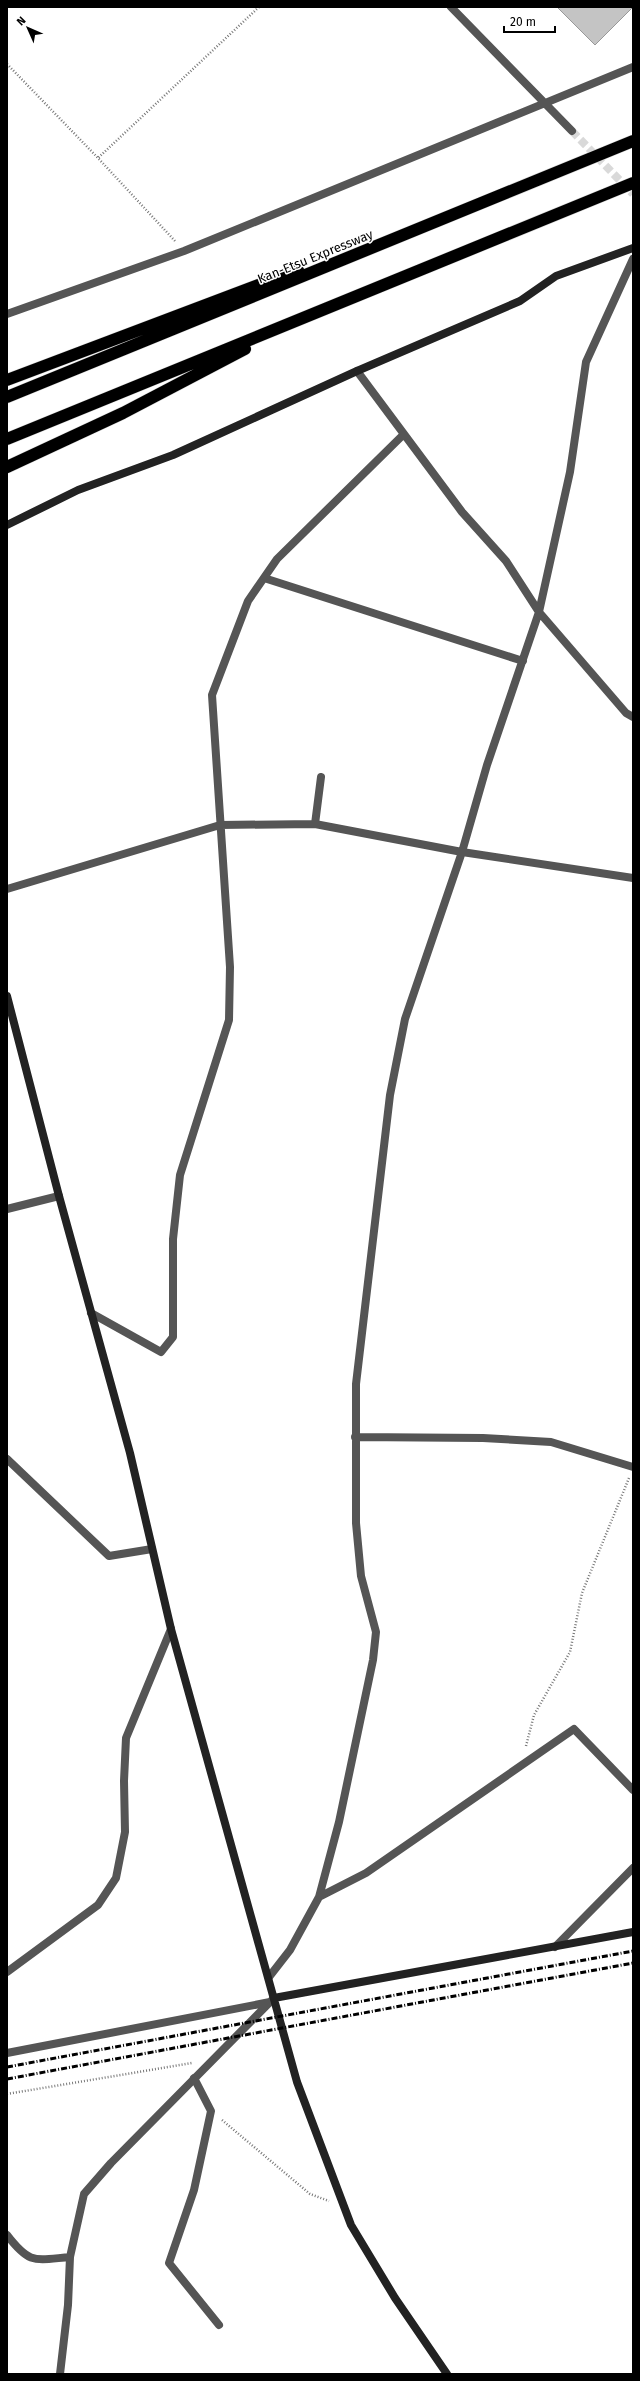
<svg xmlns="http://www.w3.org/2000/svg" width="640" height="2381" viewBox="0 0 640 2381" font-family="'Fira Sans',sans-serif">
<rect width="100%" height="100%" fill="#fff"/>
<!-- building -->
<path fill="#c4c4c4" stroke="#999" d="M557,7H633L595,45Z"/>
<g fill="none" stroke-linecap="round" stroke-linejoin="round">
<!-- street-tunnel -->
<path stroke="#d9d9d9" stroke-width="8" stroke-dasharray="8 4" stroke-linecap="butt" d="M572,131L633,194"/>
<!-- highway casing -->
<g stroke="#dbdbdb" stroke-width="13">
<path id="highway" d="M7,380L298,270
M7,397L633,141
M7,439L633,183
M7,467L123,413L245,349"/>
</g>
<!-- path -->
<path stroke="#777" stroke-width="2.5" stroke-dasharray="1 2" stroke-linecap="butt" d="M7,64L98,158
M175,241L98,158L259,7
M526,1746L534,1715L570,1652L582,1593L629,1478
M7,2094L192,2063
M222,2120L310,2194L329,2201"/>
<!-- lane -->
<path stroke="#555" stroke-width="8" d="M194,2078L211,2111L194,2190L169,2263L219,2325"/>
<!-- street -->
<path stroke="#555" stroke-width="8" d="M451,7L572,131
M7,314L184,251L633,67
M357,371L462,512L506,561L539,612L626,713L633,717
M264,578L523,661
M315,824L321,777
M7,889L220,825L315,824L462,852L633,878
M7,1209L59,1196
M91,1313L161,1352L173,1337V1239L180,1175L229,1020L230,967L212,695L248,601L277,559L404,434
M355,1437L483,1438L551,1442L633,1467
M7,1459L109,1556L152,1549
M319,1897L366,1873L574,1729L633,1790
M555,1947L633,1868
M7,1972L98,1905L116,1878L125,1832L124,1781L126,1738L171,1629
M269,1977L290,1950L319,1897L339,1822L373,1660L376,1632L361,1576L356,1523V1384L390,1095L405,1019L462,852L487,765L539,612L570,472L586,362L633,259
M7,2053L270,2002
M7,2235C30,2265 35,2260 70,2257
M60,2374L68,2305L70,2257L84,2194L111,2163L274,1998"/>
<!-- secondary -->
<path stroke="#222" stroke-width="8" d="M7,525L78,490L173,455L357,371L520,301L556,276L633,248
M7,996L59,1196L130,1453L171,1629L297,2082L351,2225L395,2298L447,2374
M274,1998L633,1932"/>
<!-- highway -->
<use href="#highway" stroke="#000" stroke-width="12"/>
<!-- rail -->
<path stroke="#000" stroke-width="3" stroke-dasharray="6 2 1 2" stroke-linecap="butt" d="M7,2067L633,1951
M7,2079L633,1963"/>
</g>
<g text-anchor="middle" stroke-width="3" stroke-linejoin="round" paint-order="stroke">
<!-- street labels -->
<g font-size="13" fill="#000" stroke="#fff">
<text transform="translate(315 256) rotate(-22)" y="5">Kan-Etsu Expressway</text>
</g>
</g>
<!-- border -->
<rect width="640" height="2381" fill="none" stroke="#000000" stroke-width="16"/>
<!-- north arrow -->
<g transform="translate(28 28) rotate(315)" stroke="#ffffff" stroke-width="3" paint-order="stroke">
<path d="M0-3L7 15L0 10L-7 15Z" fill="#000000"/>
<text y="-6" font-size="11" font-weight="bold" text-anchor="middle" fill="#000000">N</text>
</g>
<!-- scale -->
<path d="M504 26v6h51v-6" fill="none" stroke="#000000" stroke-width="2"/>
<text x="510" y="26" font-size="12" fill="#000000" stroke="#ffffff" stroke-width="3" paint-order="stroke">20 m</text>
</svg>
